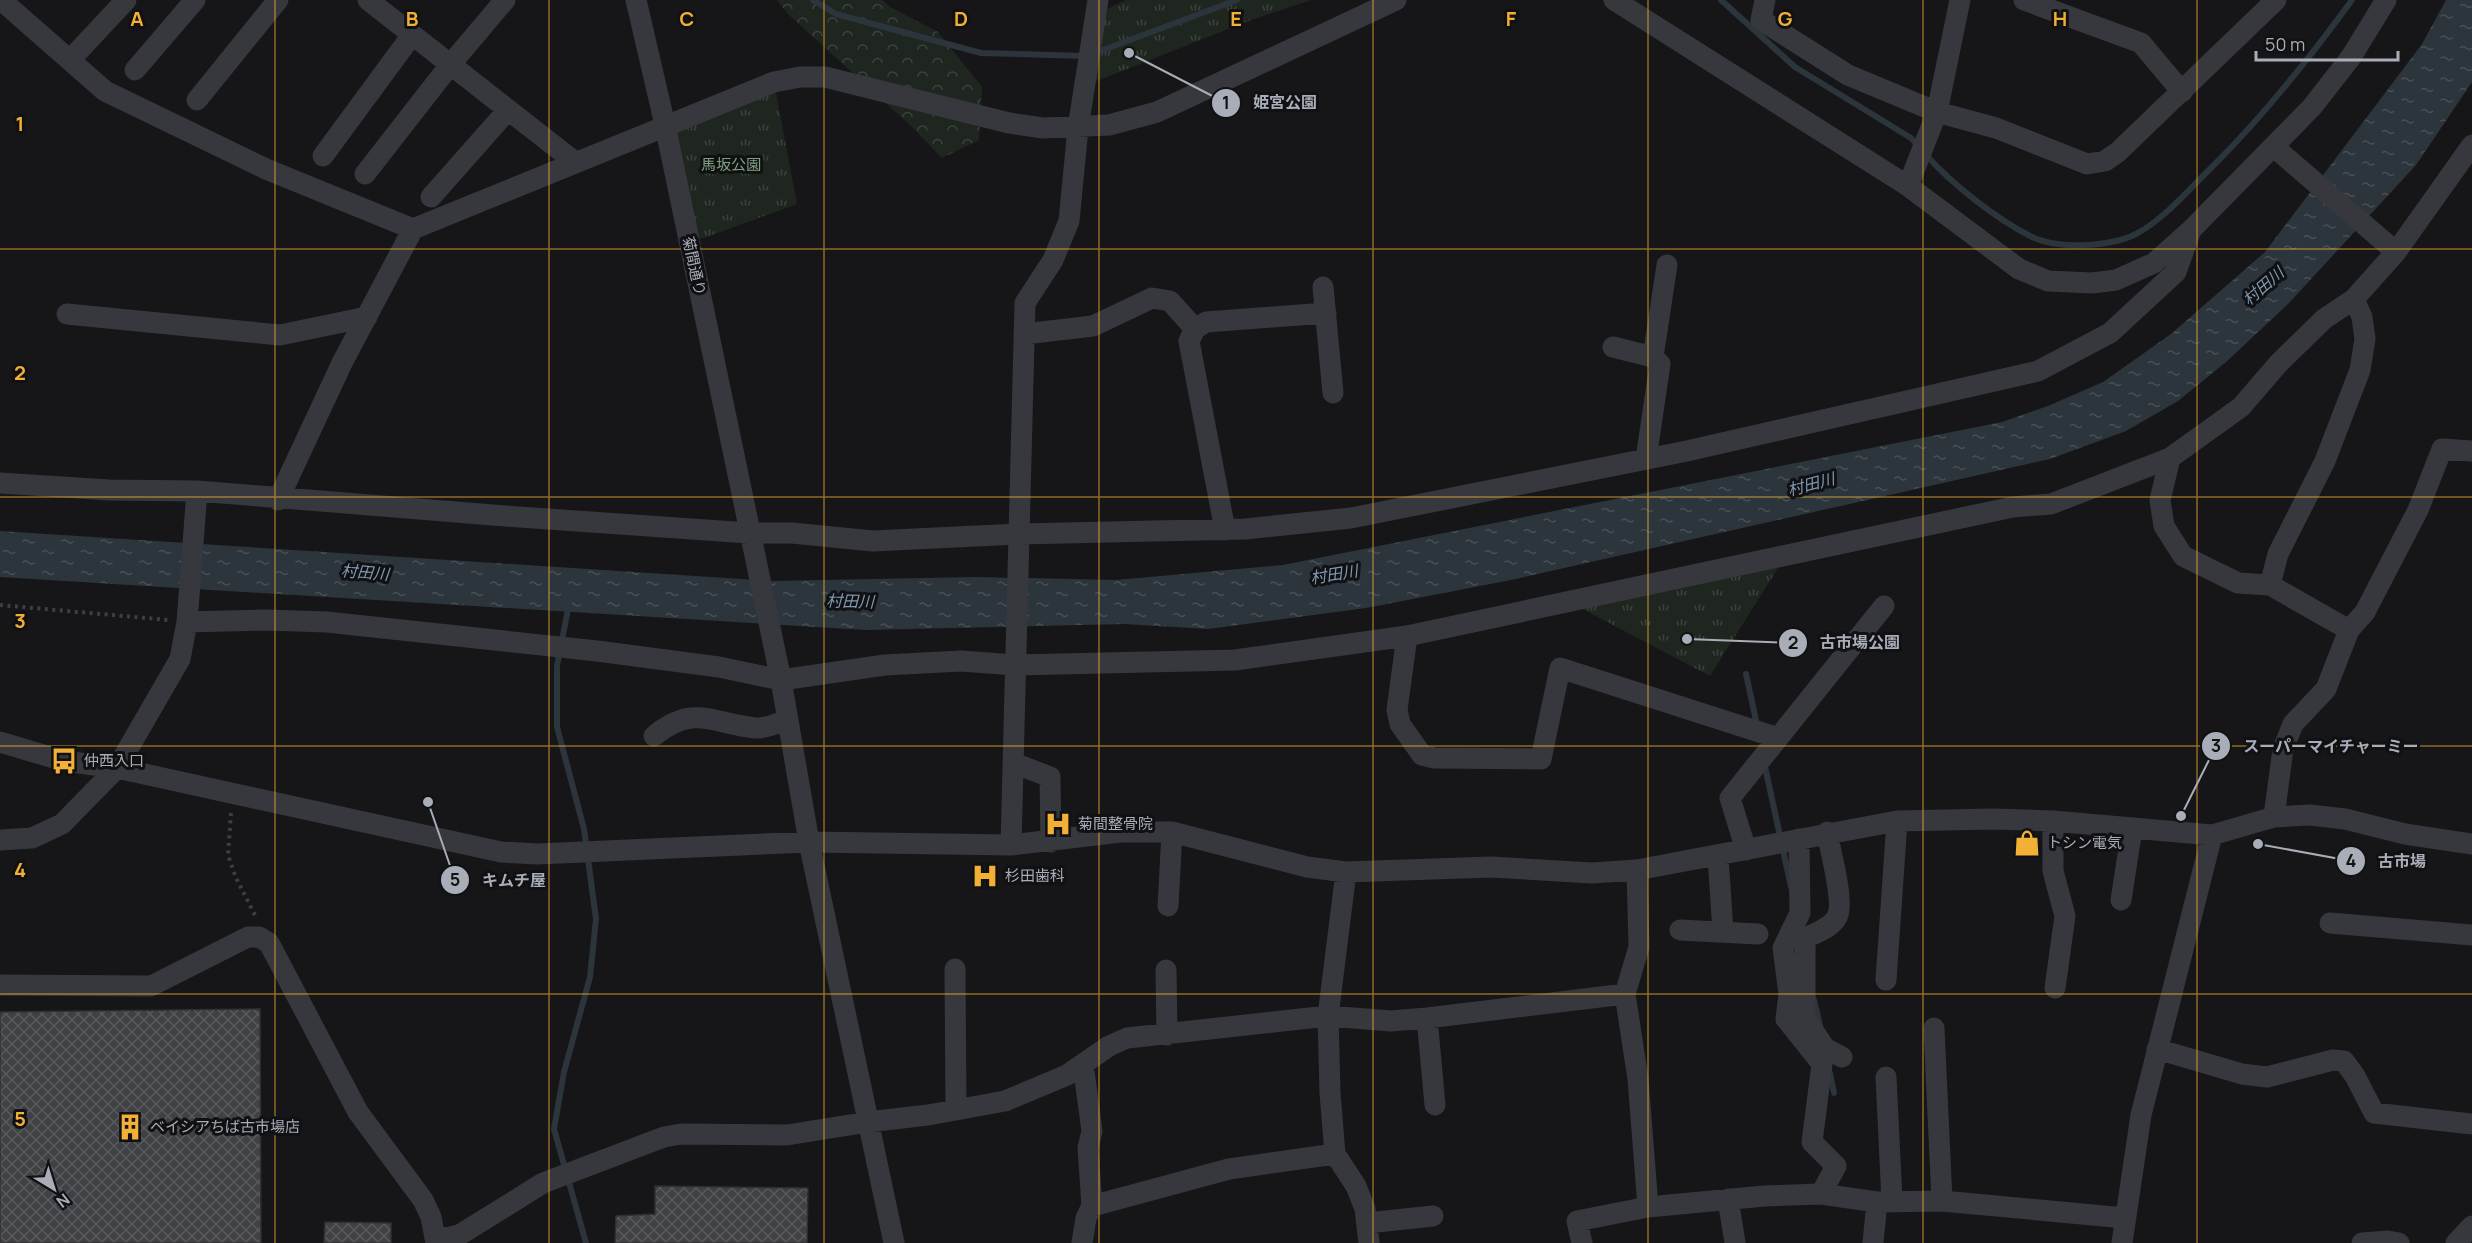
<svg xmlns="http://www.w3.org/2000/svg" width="2472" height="1243" viewBox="0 0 2472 1243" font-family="Manrope,'Noto Sans JP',sans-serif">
<defs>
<pattern id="forest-crowns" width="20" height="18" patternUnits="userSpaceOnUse" patternTransform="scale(1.5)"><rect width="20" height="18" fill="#1e261f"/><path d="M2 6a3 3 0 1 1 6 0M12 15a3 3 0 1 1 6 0" fill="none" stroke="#3c433d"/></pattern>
<pattern id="park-tufts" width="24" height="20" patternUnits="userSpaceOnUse" patternTransform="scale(1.5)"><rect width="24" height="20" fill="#1e261f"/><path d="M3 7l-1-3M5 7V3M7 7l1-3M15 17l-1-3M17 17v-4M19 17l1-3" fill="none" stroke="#3c433d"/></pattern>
<pattern id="water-ripples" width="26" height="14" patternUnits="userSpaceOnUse" patternTransform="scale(1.5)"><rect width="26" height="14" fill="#2c353c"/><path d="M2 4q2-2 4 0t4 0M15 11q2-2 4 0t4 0" fill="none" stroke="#485056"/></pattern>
<pattern id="building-cross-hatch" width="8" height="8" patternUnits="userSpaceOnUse" patternTransform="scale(1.5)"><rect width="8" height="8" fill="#404145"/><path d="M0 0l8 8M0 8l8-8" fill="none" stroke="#595a5e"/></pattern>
</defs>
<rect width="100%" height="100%" fill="#161618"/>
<!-- forest -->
<path fill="url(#forest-crowns)" d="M777,0H882L890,7L938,32L982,87L979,140L942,158L911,126L789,15Z"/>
<!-- park -->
<path fill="url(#park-tufts)" d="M1126,0H1311L1251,20L1084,86L1095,15Z
M774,82L797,204L690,243L665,125Z
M1785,557L1710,676L1571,603Z"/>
<!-- water -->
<path fill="url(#water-ripples)" d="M2446,0H2472V82L2416,165L2289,303L2226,362L2178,401L2126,431L2050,459L1511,580L1366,608L1208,629L1125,624L866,630L0,577V531L773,581L975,577L1116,580L1283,565L2002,422L2048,406L2103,382L2171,334L2265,252L2422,44Z"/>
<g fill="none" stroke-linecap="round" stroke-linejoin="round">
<!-- stream -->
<path stroke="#2c353c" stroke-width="6" d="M813,0L836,14L981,53L1085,56
M1721,0L1795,67L1911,138L1919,147
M1095,53L1237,0
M1926,155C1952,184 1995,218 2030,236C2057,250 2110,247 2136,234C2166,218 2191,187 2215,164C2266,113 2309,59 2352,0
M569,604L557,666V727L584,829L596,919L590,977L564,1072L554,1129L586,1243
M1746,674L1757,725
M1764,762L1791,887
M1814,1000L1820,1025
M1830,1073L1834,1093"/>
</g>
<!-- building -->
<path fill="url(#building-cross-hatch)" stroke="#303034" stroke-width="1.5" d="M260,1009L261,1243H0V1012Z
M655,1186L808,1188L807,1243H615L616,1216L655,1214Z
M325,1222L391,1223V1243H324Z"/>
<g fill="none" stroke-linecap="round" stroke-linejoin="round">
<!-- path -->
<path stroke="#3d3f44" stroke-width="4" stroke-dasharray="3 4.5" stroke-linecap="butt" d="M0,605L168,620
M231,813L228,855L236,878L257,919"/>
<!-- minor -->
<path stroke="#37383d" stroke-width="21" d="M1,0L105,91L266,169L413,229
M368,0L575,162
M636,0L665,125L781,680L809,842L894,1243
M1614,0L1908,186L2019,269L2048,281L2092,283L2116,280L2154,263L2191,230L2312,107L2351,57L2386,0
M1765,0L1761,20L1848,75L1937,112L1996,128L2087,164L2105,161L2118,152L2276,0
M2024,0L2141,43L2182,92
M70,60L126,0
M135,70L195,0
M197,100L278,0
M2274,147L2396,252
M323,156L412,35
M365,174L450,65L505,0
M1908,186L1937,112L1960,0
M431,197L508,110
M1323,287L1333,393
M67,314L280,335L367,317
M1024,334L1093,326L1152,298L1170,301L1195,329
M1613,347L1653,357L1660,364L1646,459
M1653,357L1667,265
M2170,458L2160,500L2164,526L2183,556L2238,583L2270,585L2349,630
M0,483L109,490L197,491L505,516L749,533H792L873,541L1018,534L1245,529L1351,518L1687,451L2038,371L2110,333L2176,272L2191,230
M278,500L342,363L413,229L774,82L800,77H825L1009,123L1043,128L1109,125L1157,112L1396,0
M1225,530L1189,341L1195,329L1206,322L1326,313
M2270,585L2278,554L2325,461L2360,370L2365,339L2362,317L2354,299
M187,622L267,620L327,622L597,651L719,667L781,680L885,665L961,661L1015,665L1235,660L1407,636L2013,507L2051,504L2170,458L2241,407L2278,364L2324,319L2354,299L2396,252L2472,145
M1407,636L1397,710L1400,724L1422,755L1434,758L1541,759L1560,668L1778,738
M654,736C694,703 713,724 756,728C765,729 778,723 787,720
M0,742L64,761L117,768L501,852L537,854L809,842L1011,845L1121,832H1172L1307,867L1346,872L1491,867L1592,873L1637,870L1897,821L1994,819L2053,821L2212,835L2274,817L2310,815L2345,819L2405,834L2472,844
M1014,763L1050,777L1051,842
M2274,817L2283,749L2293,724L2326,689L2349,630L2365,612L2418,510L2442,449L2472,451
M2053,821V871L2065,916L2055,988
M1827,832C1830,850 1845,903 1837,917C1831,928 1816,933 1805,938V1018L1825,1048L1842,1057
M1799,839L1800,913L1783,948L1789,994L1786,1019L1822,1064L1812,1142L1836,1166L1821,1194
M0,840L32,838L62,824L117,768L180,659L187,622L197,491
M1011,845L1025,303L1053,260L1069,221L1078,128L1098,0
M1746,850L1730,798L1884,606
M1718,856L1723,932
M1637,870L1639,947L1625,994L1638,1079L1648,1207
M1346,872L1328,1016L1330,1093L1335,1154L1356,1186L1365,1209L1369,1243
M2121,900L2132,829
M1168,906L1172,832
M2330,923L2472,935
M1680,930L1758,934
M955,969L956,1110
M1166,970L1167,1035
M1886,980L1897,821
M0,985L151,986L248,937H259L269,943L358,1112L423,1200L431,1217L436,1243
M1427,1018L1435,1105
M1934,1028L1942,1201
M2157,1049L2242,1074L2267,1077L2333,1060L2344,1061L2355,1076L2374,1113L2472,1124
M1886,1077L1892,1201
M1728,1199L1735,1243
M1092,1206L1229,1169L1335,1154
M1367,1223L1433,1216
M436,1236L447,1238L461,1234L543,1183L664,1137L681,1134L787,1135L868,1122L928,1115L1005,1101L1067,1075L1109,1046L1127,1038L1328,1016L1391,1021L1427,1018L1625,994
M1082,1243L1086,1218L1092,1206L1088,1148L1092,1131L1083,1064
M1582,1243L1577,1221L1648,1207L1764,1196L1821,1194L1877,1202L1942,1201L2125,1218
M1873,1243L1877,1202
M2122,1243L2141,1115L2212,835
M2362,1243L2388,1241L2399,1243
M2456,1243L2472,1226"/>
</g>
<!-- grid -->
<path fill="none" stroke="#f2b134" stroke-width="1.5" stroke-opacity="0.55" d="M275,0V1243M549,0V1243M824,0V1243M1099,0V1243M1373,0V1243M1648,0V1243M1923,0V1243M2197,0V1243M0,249H2472M0,497H2472M0,746H2472M0,994H2472"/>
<!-- icons -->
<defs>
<g id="bus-bare" transform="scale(2.07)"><path d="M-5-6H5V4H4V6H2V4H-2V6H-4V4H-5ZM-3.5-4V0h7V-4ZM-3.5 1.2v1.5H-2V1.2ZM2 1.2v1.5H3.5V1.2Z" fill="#f2b134" stroke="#111113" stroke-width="2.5" paint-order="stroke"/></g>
<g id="hospital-bare" transform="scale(2.07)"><path d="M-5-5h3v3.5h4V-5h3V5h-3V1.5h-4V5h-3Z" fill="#f2b134" stroke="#111113" stroke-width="2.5" paint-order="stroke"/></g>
<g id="shop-bare" transform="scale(2.07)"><path d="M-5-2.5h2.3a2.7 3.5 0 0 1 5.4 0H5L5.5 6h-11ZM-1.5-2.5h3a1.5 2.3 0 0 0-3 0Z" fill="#f2b134" stroke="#111113" stroke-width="2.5" paint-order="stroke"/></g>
<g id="building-bare" transform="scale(2.07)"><path d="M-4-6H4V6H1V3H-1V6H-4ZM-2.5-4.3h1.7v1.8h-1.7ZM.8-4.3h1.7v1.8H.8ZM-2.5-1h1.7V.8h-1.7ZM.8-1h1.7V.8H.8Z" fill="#f2b134" stroke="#111113" stroke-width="2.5" paint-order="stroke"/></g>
</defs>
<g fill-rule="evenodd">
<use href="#bus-bare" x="64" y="761"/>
<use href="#hospital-bare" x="1058" y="824"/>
<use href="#shop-bare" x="2027" y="843"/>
<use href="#hospital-bare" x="985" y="876"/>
<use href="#building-bare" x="130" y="1127"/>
</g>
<g text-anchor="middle" stroke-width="6" stroke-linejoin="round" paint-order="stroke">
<!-- park labels -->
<g font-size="15" fill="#7fa381" stroke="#111113">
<text x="731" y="170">馬坂公園</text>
</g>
<!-- street labels -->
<g font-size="15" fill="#a8adb8" stroke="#111113">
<text transform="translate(694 266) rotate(78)" y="5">菊間通り</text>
</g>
<!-- poi labels -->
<g font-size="15" fill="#a8adb8" stroke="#111113" text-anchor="start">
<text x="84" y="766">仲西入口</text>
<text x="1078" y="829">菊間整骨院</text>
<text x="2047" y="848">トシン電気</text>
<text x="1005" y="881">杉田歯科</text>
<text x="150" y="1132">ベイシアちば古市場店</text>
</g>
<!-- water labels -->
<g font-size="16" font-style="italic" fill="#7f9bb3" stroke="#111113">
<text transform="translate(2263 286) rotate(-41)" y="6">村田川</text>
<text transform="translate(1811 484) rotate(-15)" y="6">村田川</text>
<text transform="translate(365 572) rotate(5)" y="6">村田川</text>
<text transform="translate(1334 574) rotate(-9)" y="6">村田川</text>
<text transform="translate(850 601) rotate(1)" y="6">村田川</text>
</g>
</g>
<g font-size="20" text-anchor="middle" font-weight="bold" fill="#f2b134" stroke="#111113" stroke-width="6" stroke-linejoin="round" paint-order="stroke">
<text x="137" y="26">A</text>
<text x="412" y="26">B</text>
<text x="687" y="26">C</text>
<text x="961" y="26">D</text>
<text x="1236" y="26">E</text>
<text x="1511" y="26">F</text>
<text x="1785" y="26">G</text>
<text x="2060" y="26">H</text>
<text x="20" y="131">1</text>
<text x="20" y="380">2</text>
<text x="20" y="628">3</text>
<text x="20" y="877">4</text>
<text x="20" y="1126">5</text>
</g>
<!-- callouts -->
<path fill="none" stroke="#a8adb8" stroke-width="2" d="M1129 53L1226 103M1687 639L1793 643M2181 816L2216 746M2258 844L2351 861M428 802L455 880"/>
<g fill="#a8adb8" stroke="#111113" stroke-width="2">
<circle cx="1129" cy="53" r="6"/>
<circle cx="1687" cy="639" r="6"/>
<circle cx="2181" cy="816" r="6"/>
<circle cx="2258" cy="844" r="6"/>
<circle cx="428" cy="802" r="6"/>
<circle cx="1226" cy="103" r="15"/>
<circle cx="1793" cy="643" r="15"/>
<circle cx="2216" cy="746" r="15"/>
<circle cx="2351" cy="861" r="15"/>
<circle cx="455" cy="880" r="15"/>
</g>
<g font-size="18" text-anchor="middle" font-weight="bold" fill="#111">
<text x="1226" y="109">1</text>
<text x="1793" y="649">2</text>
<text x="2216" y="752">3</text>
<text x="2351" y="867">4</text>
<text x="455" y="886">5</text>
</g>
<g font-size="16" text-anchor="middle" font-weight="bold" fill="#a8adb8" stroke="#111113" stroke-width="6" stroke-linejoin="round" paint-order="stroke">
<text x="1285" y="108">姫宮公園</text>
<text x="1860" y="648">古市場公園</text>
<text x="2331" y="752">スーパーマイチャーミー</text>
<text x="2402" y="867">古市場</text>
<text x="514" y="886">キムチ屋</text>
</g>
<!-- north arrow -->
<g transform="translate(54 1189) rotate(142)" stroke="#111113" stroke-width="4.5" paint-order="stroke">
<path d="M0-4.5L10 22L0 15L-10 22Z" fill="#a8adb8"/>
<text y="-9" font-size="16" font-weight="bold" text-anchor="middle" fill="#a8adb8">N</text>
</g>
<!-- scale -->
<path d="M2256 51v9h142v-9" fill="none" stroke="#a8adb8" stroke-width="3"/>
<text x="2265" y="51" font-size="18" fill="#a8adb8" stroke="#111113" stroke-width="4.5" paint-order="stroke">50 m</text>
</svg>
